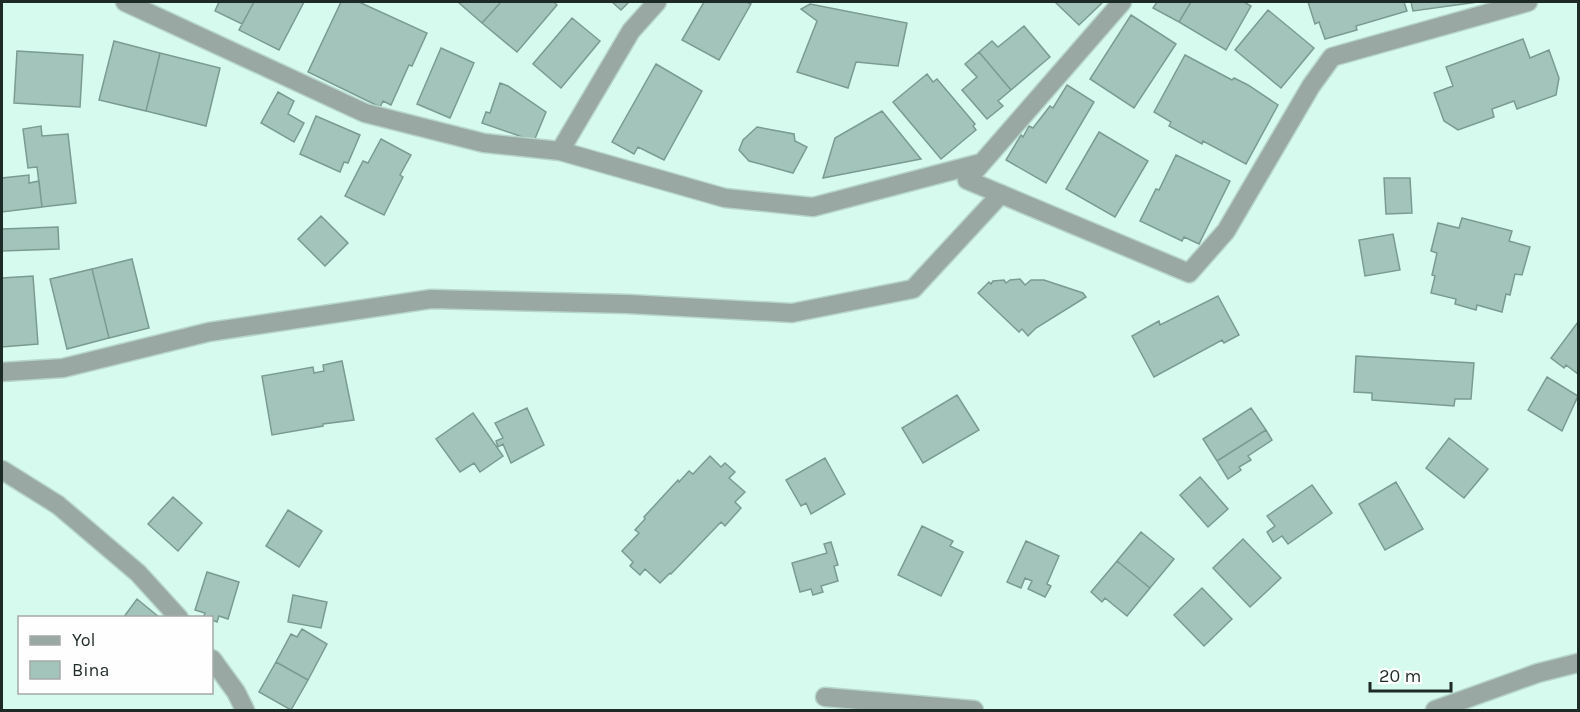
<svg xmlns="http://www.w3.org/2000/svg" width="1580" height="712" viewBox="0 0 1580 712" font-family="Karla,sans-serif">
<rect width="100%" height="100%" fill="#d7faef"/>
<!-- building -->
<path fill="#a2c4ba" stroke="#7b9b92" stroke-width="1.5" d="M219,2H254L242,24L215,11Z
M254,2H304L279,50L239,30Z
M341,2H359L427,33L412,66L409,65L391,105L383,101L380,107L308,72Z
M458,2H501L482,23Z
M501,2H554L557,5L517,52L482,23Z
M612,2H629L621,10Z
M704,2H746L751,4L719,60L682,40Z
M1055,2H1103L1079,25Z
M1157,2H1191L1179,22L1153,8Z
M1191,2H1244L1251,6L1226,50L1179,22Z
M1308,2H1404L1407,11L1356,26L1357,30L1325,39L1319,22L1315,24Z
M1411,2H1478L1413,11Z
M810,4L907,23L898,66L856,62L848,88L797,72L817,21L801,9Z
M1268,10L1314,48L1281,88L1235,50Z
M1131,15L1176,44L1134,108L1090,79Z
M572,18L600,41L561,88L533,64Z
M1024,26L1050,57L1011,90L979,52L992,41L998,47Z
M1523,39L1530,58L1549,50L1559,78L1556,95L1517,109L1514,101L1492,109L1494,117L1458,130L1444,121L1434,93L1453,86L1446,67Z
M114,41L160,53L146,111L99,100Z
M441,48L474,63L450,118L417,104Z
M17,51L83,55L80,107L14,103Z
M979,52L1011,90L998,101L1003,106L987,119L962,90L977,77L965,64Z
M160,53L220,68L206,126L146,111Z
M1185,55L1232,80L1234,78L1248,85L1278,105L1246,164L1203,141L1202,144L1169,126L1171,122L1154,112Z
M656,64L702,91L664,160L638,147L634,154L612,142Z
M927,74L933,82L937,79L975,124L973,126L976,130L941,159L893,102Z
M500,83L508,86L546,112L534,141L482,123L486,112L490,113Z
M1067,85L1094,102L1046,183L1006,160L1021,135L1023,137L1029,126L1033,128L1050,106L1053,108Z
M278,92L294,101L288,114L304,123L294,142L261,123Z
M882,111L921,159L823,178L835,138Z
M316,116L360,135L348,163L344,162L340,172L300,154Z
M41,126L42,136L68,134L76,203L42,207L37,167L28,168L23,129Z
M757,127L794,134L795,141L807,147L793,173L749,161L739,150L743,140Z
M1099,132L1148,161L1115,217L1066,189Z
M381,139L411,155L400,175L403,177L384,215L345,196L363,161L368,163Z
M1176,155L1230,181L1199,244L1184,237L1182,241L1140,221L1156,189L1159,190Z
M29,175V183L39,181L42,207L2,212V178Z
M1384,178H1410L1412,213L1386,214Z
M321,216L348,243L325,266L298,239Z
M1462,218L1512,231L1509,241L1530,247L1522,275L1515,274L1510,295L1506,294L1502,312L1477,305L1476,310L1455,304L1456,299L1431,293L1435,276L1432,275L1437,253L1431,251L1438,223L1459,228Z
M58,227L59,249L2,251V229Z
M1393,234L1400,270L1365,276L1359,240Z
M132,259L149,328L109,338L92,269Z
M92,269L109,338L67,349L50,279Z
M33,276L38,344L2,347V278Z
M1020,279L1025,285L1031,280H1044L1083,293L1086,297L1036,328L1028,336L1022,329L1019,332L978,293L989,282L991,284L993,281L1004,280L1006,283L1010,280Z
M1218,296L1239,335L1224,343L1222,340L1154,377L1132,336L1159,321L1160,325Z
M1578,322V374L1566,365L1564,368L1551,358Z
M1356,356L1474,363L1471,399H1455L1454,406L1372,400V393L1354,392Z
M342,361L354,420L323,424V426L272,435L262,376L313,367L314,373L324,371L323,365Z
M1547,377L1578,396L1562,431L1528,410Z
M957,395L979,430L923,463L902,428Z
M527,408L544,445L511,463L503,444L498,447L496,441L503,438L495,423Z
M1251,408L1266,430L1217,461L1203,439Z
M473,413L503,456L480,472L474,463L460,472L436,439Z
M1266,430L1272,440L1248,456L1251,460L1239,467L1241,470L1228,479L1217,461Z
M1449,438L1488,469L1464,498L1426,468Z
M710,456L721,467L725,463L735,472L729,478L745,492L735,502L741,508L725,526L721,522L671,574L670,573L660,583L645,569L640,575L630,566L633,562L622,551L639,533L635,530L645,519L644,517L678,480L679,482L689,471L693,474Z
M825,458L845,494L811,514L806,503L801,506L786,480Z
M1200,477L1228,509L1208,527L1180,495Z
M1396,482L1423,529L1385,550L1359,504Z
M1312,485L1332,513L1288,544L1282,536L1273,542L1267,532L1275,526L1267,516Z
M173,497L202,523L178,551L148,524Z
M288,510L322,531L299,567L266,546Z
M922,526L953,541L950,546L963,552L941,596L898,575Z
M1141,532L1174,559L1150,588L1117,561Z
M1243,539L1281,578L1250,607L1213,568Z
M1026,541L1059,556L1047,584L1051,586L1045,597L1028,589L1032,581L1025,578L1021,588L1007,582Z
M831,542L838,565L834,566L838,581L821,586L823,592L813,595L811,589L800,592L792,563L827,553L824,544Z
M1117,561L1150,588L1127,616L1105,598L1102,602L1091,592Z
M207,572L239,582L228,619L219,616L217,622L212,620V618H203L205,613L195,610Z
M1202,588L1232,619L1204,646L1174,615Z
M293,595L327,602L321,628L288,622Z
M137,599L159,617V618H123Z
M302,629L327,644L308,680L276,662L291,634L297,637Z
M276,662L308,680L291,710L259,692Z"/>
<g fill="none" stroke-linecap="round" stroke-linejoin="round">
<!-- street casing -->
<g stroke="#b6d5cb" stroke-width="21">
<path id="street" d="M125,2L365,113L484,143L560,151L725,198L813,207L981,163
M1122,2L967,180L1189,273L1226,231L1311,86L1332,57L1528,2
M560,151L631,31L657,2
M2,372L63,368L209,332L431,299L628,304L792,313L913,289L1001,194
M2,470L58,505L138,573L179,618
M212,659L236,692L245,710
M825,697L974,710
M1435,710L1538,673L1578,663"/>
</g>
<!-- street -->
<use href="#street" stroke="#9aa8a3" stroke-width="18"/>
</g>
<!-- border -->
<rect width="1580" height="712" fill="none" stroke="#1d2a26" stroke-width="6"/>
<!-- legend -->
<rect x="18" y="616" width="195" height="78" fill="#fefefe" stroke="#a4a9a8" stroke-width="1.5"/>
<rect x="30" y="636" width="30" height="9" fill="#9aa8a3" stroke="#a4a9a8" stroke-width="1.5"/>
<text x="72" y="646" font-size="18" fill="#1d2a26">Yol</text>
<rect x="30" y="661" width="30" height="18" fill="#a2c4ba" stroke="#a4a9a8" stroke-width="1.5"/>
<text x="72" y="676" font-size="18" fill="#1d2a26">Bina</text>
<!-- scale -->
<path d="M1370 682v9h81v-9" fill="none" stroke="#1d2a26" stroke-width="3"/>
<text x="1379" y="682" font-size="18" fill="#1d2a26" stroke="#fefefe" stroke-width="4.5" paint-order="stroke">20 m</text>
</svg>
